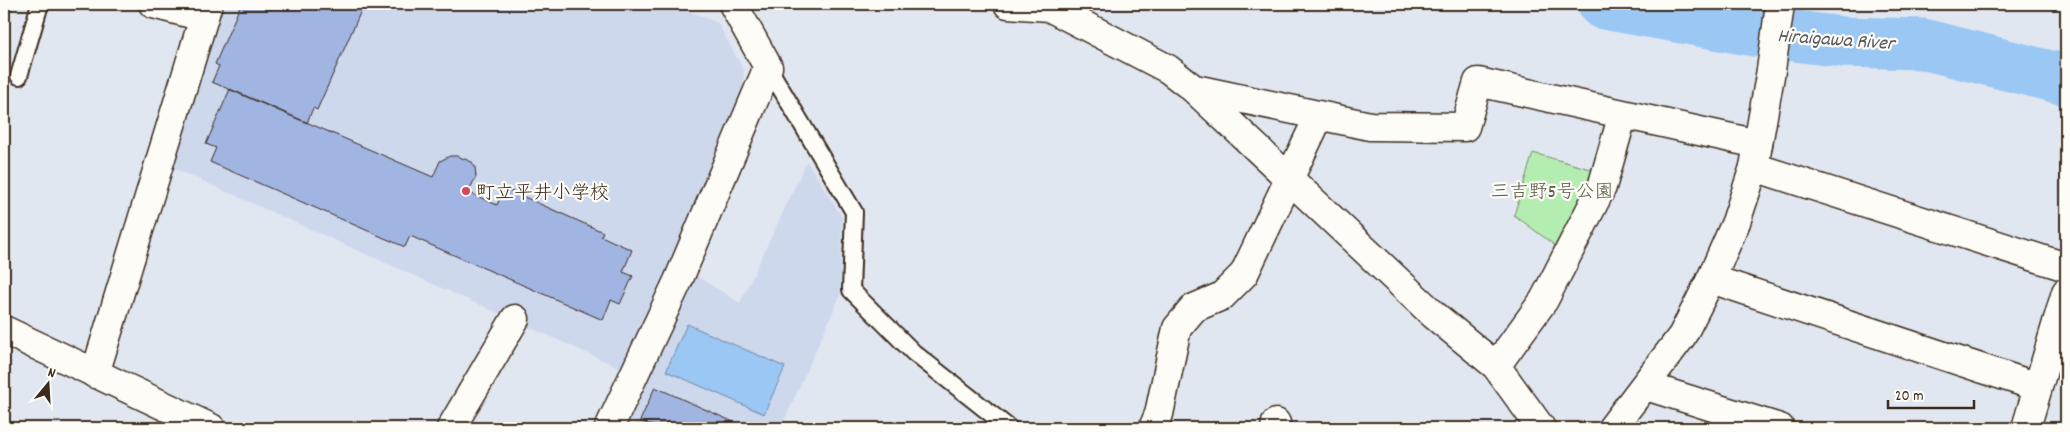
<svg xmlns="http://www.w3.org/2000/svg" width="2070" height="432" viewBox="0 0 2070 432" font-family="Dekko,'Klee One',sans-serif">
<rect width="100%" height="100%" fill="#e1e7f1"/>
<filter id="ink" filterUnits="userSpaceOnUse"><feTurbulence type="fractalNoise" baseFrequency=".02" numOctaves="2"/><feDisplacementMap in="SourceGraphic" scale="10" xChannelSelector="R" yChannelSelector="G"/><feConvolveMatrix kernelMatrix="1 2 1 2 8 2 1 2 1" color-interpolation-filters="sRGB"/></filter>
<g filter="url(#ink)">
<!-- built -->
<path fill="#ced8ed" d="M219,4H672L718,23L744,71L742,93L697,215L627,371L171,167Z
M807,161L842,217L840,296L781,428H648L627,419L692,273L740,303Z"/>
<!-- green -->
<path fill="#b4edb1" stroke="#788c68" d="M1533,153L1594,170L1557,247L1514,215Z"/>
<!-- water -->
<path fill="#9ac7f4" stroke="#74889e" d="M687,324L785,367L764,414L666,371Z"/>
<g fill="none" stroke-linecap="round" stroke-linejoin="round">
<!-- river -->
<path stroke="#9ac7f4" stroke-width="51" d="M1603,4L1754,31L1843,42L1923,44L2066,80"/>
</g>
<!-- building -->
<path fill="#a1b5e3" stroke="#3b2a1e" d="M241,4H364L317,110L313,108L307,123L212,82L219,66L215,64Z
M230,89L433,177L440,161L450,156H457L472,162L475,167L476,177L468,192L497,205L504,188L603,232L601,236L632,250L623,272L633,276L620,304L611,300L603,320L410,236L405,247L210,162L216,148L206,144Z
M655,387L747,428H657L640,421Z"/>
<g fill="none" stroke-linecap="round" stroke-linejoin="round">
<!-- lane casing -->
<g stroke="#3b2a1e" stroke-width="20">
<path id="lane" d="M768,67L854,212L851,290L914,353L1009,428
M19,76L40,4"/>
</g>
<!-- street casing -->
<g stroke="#3b2a1e" stroke-width="31">
<path id="street" d="M153,4L203,17
M1008,4L1049,7L1168,69L1194,89L1434,315L1496,366L1541,428
M1195,89L1370,126L1465,127L1478,82L1758,144
M1754,167L2066,267
M1711,279L2038,387
M1496,366L1544,300L1602,187L1623,114
M95,374L208,4
M1646,386L1780,428
M451,428L515,319
M609,428L678,281L768,67L733,4
M1153,428L1159,414L1177,328L1194,308L1222,296L1244,274L1319,116
M1275,428L1276,423
M2026,428L2066,292"/>
</g>
<!-- secondary casing -->
<g stroke="#3b2a1e" stroke-width="31">
<path id="secondary" d="M4,330L211,428
M1612,428L1682,336L1711,279L1736,222L1754,167L1771,70L1780,4"/>
</g>
<!-- lane -->
<use href="#lane" stroke="#fdfcf7" stroke-width="16"/>
<!-- street -->
<use href="#street" stroke="#fdfcf7" stroke-width="28"/>
<!-- secondary -->
<use href="#secondary" stroke="#fdfcf7" stroke-width="28"/>
</g>
</g>
<!-- markers -->
<circle fill="#d1495b" stroke="#fdfcf7" stroke-width="2" cx="466" cy="191" r="5"/>
<g text-anchor="middle" stroke-width="4.5" stroke-linejoin="round" paint-order="stroke">
<!-- park labels -->
<g font-size="19" fill="#595b43" stroke="#fdfcf7">
<text x="1552" y="197">三吉野5号公園</text>
</g>
<!-- poi labels -->
<g font-size="19" fill="#3b2a1e" stroke="#fdfcf7" text-anchor="start">
<text x="476" y="198">町立平井小学校</text>
</g>
<!-- water labels -->
<g font-size="20" font-style="italic" fill="#58595e" stroke="#fdfcf7">
<text transform="translate(1836 38) rotate(4)" y="7">Hiraigawa River</text>
</g>
</g>
<!-- margin -->
<rect width="2070" height="432" fill="none" stroke="#fdfcf7" stroke-width="20"/>
<rect x="10" y="10" width="2050" height="412" fill="none" stroke="#3b2a1e" stroke-width="2" filter="url(#ink)"/>
<!-- north arrow -->
<g transform="translate(48 384) rotate(18)" stroke="#fdfcf7" stroke-width="4" paint-order="stroke">
<path d="M0-4L9 19L0 12L-9 19Z" fill="#3b2a1e"/>
<text y="-8" font-size="14" font-weight="bold" text-anchor="middle" fill="#3b2a1e">N</text>
</g>
<!-- scale -->
<path d="M1888 400v8h86v-8" fill="none" stroke="#3b2a1e" stroke-width="2.5"/>
<text x="1895" y="400" font-size="15" fill="#3b2a1e" stroke="#fdfcf7" stroke-width="4" paint-order="stroke">20 m</text>
</svg>
